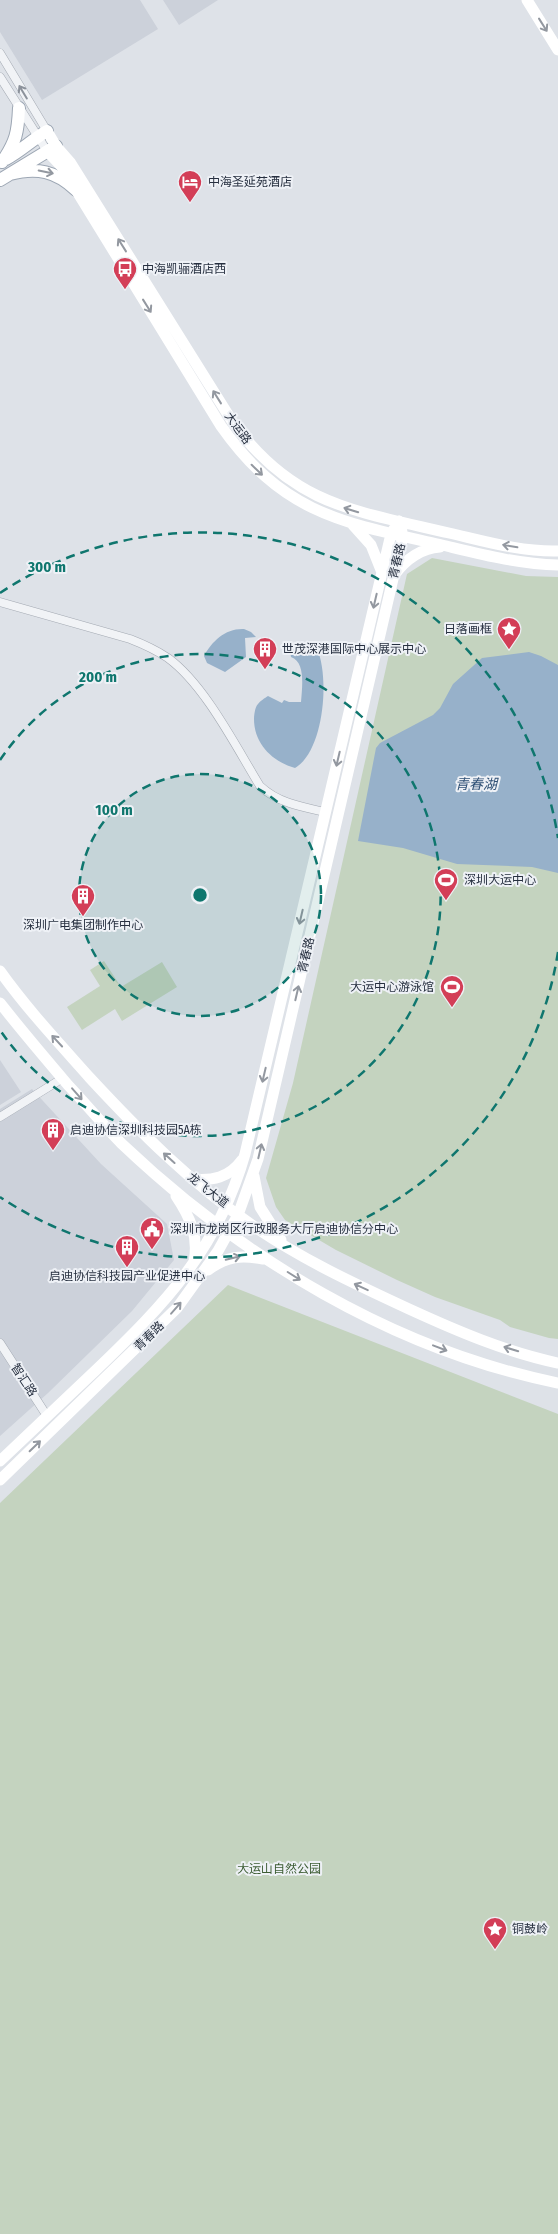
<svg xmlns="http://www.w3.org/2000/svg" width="558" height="2234" viewBox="0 0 558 2234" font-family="'Fira Sans Condensed','Noto Sans SC',sans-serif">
<rect width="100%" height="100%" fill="#dee2e8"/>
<!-- built -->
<path fill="#ccd1da" d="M0,0H140L158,29L42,100L0,32Z
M163,0H218L179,25Z
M0,1060L21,1092L0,1105Z
M32,1089L101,1164L167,1224L174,1260L132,1311L48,1393L0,1436V1109Z"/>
<!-- green -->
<path fill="#c4d3bf" d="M432,558L526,576L558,577V1339L549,1338L510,1327L500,1320L435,1297L397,1280L336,1250L285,1220L276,1207L266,1178L293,1083L407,574Z
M104,961L121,987L162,962L177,987L122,1021L115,1009L82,1030L67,1007L100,986L90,970Z
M228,1285L558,1414V2234H0V1503Z"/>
<!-- water -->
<path fill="#97b1ca" d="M244,629L251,632L256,637L245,638L246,657L225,672L207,663L204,656C212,641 226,628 244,629Z
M317,649C330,677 324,751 295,768C273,762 254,744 254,719C254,715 255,707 258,704C260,701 265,698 268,696L282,703L284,700L289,702H301C302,688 306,662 291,657L290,650Z
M529,652L541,656L558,665V873L532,867L457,864L403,848L358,841L376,748L380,743L433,715L440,708L453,684L482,658Z"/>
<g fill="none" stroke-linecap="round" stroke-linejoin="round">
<!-- street casing -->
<g stroke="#a3a9b2" stroke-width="9">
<path id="street" d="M0,53L47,131
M0,77L47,151
M0,602L130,639C143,644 156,650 168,658C205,685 236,747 260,786C278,803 302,807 325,812
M0,1117L63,1078
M0,1343L47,1416"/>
</g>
<!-- primary casing -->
<g stroke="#9da7b4" stroke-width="14">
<path id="primary" d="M6,159C21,151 33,139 47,131
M2,162C16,142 18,132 19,108
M10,174C37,167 56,171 76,190
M0,180L56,146"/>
</g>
<!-- street -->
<use href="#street" stroke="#f1f3f6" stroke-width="8"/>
<!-- secondary -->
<path stroke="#fff" stroke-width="11" d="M527,0L558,50
M47,131L56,146L70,162L232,421C292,505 355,511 449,533C484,541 521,552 558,551
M47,151L62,167L221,426C283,514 343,523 442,545C480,554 518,564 558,565
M353,525L371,545L381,570
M395,574C406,559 422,548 440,547
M0,971C27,1009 59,1043 90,1078C140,1132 191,1183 252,1225C301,1259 355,1284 409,1309C457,1331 506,1352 558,1363
M0,1003C22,1031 45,1058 68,1085C86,1104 103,1125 122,1144C242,1258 394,1350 558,1383
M254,1176L260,1207L281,1240
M192,1179C212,1181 229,1178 242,1160
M176,1196C190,1217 199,1236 194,1262
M208,1270C227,1256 241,1255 263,1259
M0,1461C32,1431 64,1400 96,1370C165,1304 218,1249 245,1154L391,534L399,521
M0,1480L177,1308L218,1251L238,1215L258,1159L403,536L399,521"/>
<!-- primary -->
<use href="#primary" stroke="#fff" stroke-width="12"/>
</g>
<!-- one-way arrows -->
<defs><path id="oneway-shaft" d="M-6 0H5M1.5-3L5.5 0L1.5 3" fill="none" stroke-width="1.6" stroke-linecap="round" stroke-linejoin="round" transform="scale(1.25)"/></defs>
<g stroke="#9398a0">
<use href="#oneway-shaft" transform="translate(543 25) rotate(58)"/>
<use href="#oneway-shaft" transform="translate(46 172) rotate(12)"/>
<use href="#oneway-shaft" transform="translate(122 245) rotate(-122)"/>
<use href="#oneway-shaft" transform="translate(147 306) rotate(58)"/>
<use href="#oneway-shaft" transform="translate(217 397) rotate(-122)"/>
<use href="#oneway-shaft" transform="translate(257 470) rotate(44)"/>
<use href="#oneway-shaft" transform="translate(351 510) rotate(-163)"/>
<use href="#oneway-shaft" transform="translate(510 546) rotate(-170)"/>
<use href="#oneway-shaft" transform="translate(375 601) rotate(103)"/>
<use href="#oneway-shaft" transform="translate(338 759) rotate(103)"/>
<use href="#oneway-shaft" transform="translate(301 917) rotate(103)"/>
<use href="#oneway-shaft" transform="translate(297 993) rotate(-77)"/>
<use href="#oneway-shaft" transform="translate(57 1041) rotate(-133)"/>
<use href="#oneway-shaft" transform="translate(264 1075) rotate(103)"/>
<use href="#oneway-shaft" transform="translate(77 1094) rotate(49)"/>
<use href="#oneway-shaft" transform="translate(260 1151) rotate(-77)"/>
<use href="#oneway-shaft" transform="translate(169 1158) rotate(-138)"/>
<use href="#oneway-shaft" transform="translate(233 1258) rotate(-13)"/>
<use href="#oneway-shaft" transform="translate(294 1276) rotate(32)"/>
<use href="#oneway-shaft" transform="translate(361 1287) rotate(-155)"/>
<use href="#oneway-shaft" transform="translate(176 1308) rotate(-49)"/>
<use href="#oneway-shaft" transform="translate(440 1348) rotate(21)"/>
<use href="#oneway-shaft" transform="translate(511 1349) rotate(-163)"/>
<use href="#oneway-shaft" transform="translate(35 1446) rotate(-44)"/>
</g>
<use stroke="#8c929b" href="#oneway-shaft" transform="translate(23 92) rotate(-121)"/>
<!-- distance rings -->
<circle cx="200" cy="895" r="121" fill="#0f766e" fill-opacity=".12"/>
<g fill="none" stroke="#0f766e" stroke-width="2.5" stroke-dasharray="9 6">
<circle cx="200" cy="895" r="121"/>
<path d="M0 760A241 241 0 1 1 0 1030"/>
<path d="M558 952A362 362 0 0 1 0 1197M0 593A362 362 0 0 1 558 838"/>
</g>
<!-- icons -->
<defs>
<g id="hotel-pin" transform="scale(1.25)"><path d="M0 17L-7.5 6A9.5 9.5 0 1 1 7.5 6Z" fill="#d33e57" stroke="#eef1f6"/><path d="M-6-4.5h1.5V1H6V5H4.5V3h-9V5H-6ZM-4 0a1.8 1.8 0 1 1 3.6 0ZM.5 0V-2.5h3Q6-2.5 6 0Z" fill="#fff"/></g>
<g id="bus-pin" transform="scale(1.25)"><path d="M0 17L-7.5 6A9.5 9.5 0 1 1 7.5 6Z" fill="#d33e57" stroke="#eef1f6"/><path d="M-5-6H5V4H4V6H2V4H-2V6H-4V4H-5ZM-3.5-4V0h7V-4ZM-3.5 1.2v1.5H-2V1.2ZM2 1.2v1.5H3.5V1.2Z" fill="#fff"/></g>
<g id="sight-pin" transform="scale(1.25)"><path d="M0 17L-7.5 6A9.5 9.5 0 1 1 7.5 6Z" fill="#d33e57" stroke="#eef1f6"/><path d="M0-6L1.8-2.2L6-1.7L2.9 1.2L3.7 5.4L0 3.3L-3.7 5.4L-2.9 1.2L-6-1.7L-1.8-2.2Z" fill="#fff"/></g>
<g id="building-pin" transform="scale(1.25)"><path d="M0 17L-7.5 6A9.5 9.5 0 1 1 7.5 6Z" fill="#d33e57" stroke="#eef1f6"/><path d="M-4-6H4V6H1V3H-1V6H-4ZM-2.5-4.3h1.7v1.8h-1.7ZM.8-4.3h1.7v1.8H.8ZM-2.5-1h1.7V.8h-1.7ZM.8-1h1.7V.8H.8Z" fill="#fff"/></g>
<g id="stadium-pin" transform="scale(1.25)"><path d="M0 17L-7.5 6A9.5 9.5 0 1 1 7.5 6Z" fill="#d33e57" stroke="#eef1f6"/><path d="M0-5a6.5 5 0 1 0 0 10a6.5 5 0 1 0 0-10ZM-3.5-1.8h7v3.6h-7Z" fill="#fff"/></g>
<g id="civic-pin" transform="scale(1.25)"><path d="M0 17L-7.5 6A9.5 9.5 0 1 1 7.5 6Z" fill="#d33e57" stroke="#eef1f6"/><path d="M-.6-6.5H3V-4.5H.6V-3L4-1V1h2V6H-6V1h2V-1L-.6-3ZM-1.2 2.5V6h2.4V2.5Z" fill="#fff"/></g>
</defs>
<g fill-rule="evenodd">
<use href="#hotel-pin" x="190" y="182"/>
<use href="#bus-pin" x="125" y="269"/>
<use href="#sight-pin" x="509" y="629"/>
<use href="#building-pin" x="265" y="649"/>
<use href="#stadium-pin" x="446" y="880"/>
<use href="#building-pin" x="83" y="896"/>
<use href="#stadium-pin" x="452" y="987"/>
<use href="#building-pin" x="53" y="1130"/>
<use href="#civic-pin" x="152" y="1229"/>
<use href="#building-pin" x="127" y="1247"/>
<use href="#sight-pin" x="495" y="1929"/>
</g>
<g text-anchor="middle" stroke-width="4" stroke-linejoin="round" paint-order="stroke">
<!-- poi labels -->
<g font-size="12" fill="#273040" stroke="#eef1f6" text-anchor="start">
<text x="208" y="186">中海圣延苑酒店</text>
<text x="142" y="273">中海凯骊酒店西</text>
<text x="492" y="633" text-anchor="end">日落画框</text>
<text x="282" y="653">世茂深港国际中心展示中心</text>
<text x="464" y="884">深圳大运中心</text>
<text x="83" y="929" text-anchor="middle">深圳广电集团制作中心</text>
<text x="434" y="991" text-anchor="end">大运中心游泳馆</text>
<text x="70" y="1134">启迪协信深圳科技园5A栋</text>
<text x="170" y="1233">深圳市龙岗区行政服务大厅启迪协信分中心</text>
<text x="127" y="1280" text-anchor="middle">启迪协信科技园产业促进中心</text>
<text x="512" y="1933">铜鼓岭</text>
</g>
<!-- street labels -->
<g font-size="12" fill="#273040" stroke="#eef1f6">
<text transform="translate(238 428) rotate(54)" y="4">大运路</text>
<text transform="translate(397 561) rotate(-77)" y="4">青春路</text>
<text transform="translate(306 955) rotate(-77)" y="4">青春路</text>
<text transform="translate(208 1190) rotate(38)" y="4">龙飞大道</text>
<text transform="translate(149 1336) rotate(-44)" y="4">青春路</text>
<text transform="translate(24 1380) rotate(57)" y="4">智汇路</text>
</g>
<!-- park labels -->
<g font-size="12" fill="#3c5c33" stroke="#eef1f6">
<text x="279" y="1873">大运山自然公园</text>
</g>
<!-- water labels -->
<g font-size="14" font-style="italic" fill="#2f5075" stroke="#eef1f6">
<text x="476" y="789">青春湖</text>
</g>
</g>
<circle cx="200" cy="895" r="8" fill="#0f766e" stroke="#eef1f6" stroke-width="2.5"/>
<g font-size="15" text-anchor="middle" font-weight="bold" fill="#0f766e" stroke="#eef1f6" stroke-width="4" stroke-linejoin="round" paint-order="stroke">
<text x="47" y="572">300 m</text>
<text x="98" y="682">200 m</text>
<text x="114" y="815">100 m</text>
</g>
</svg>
